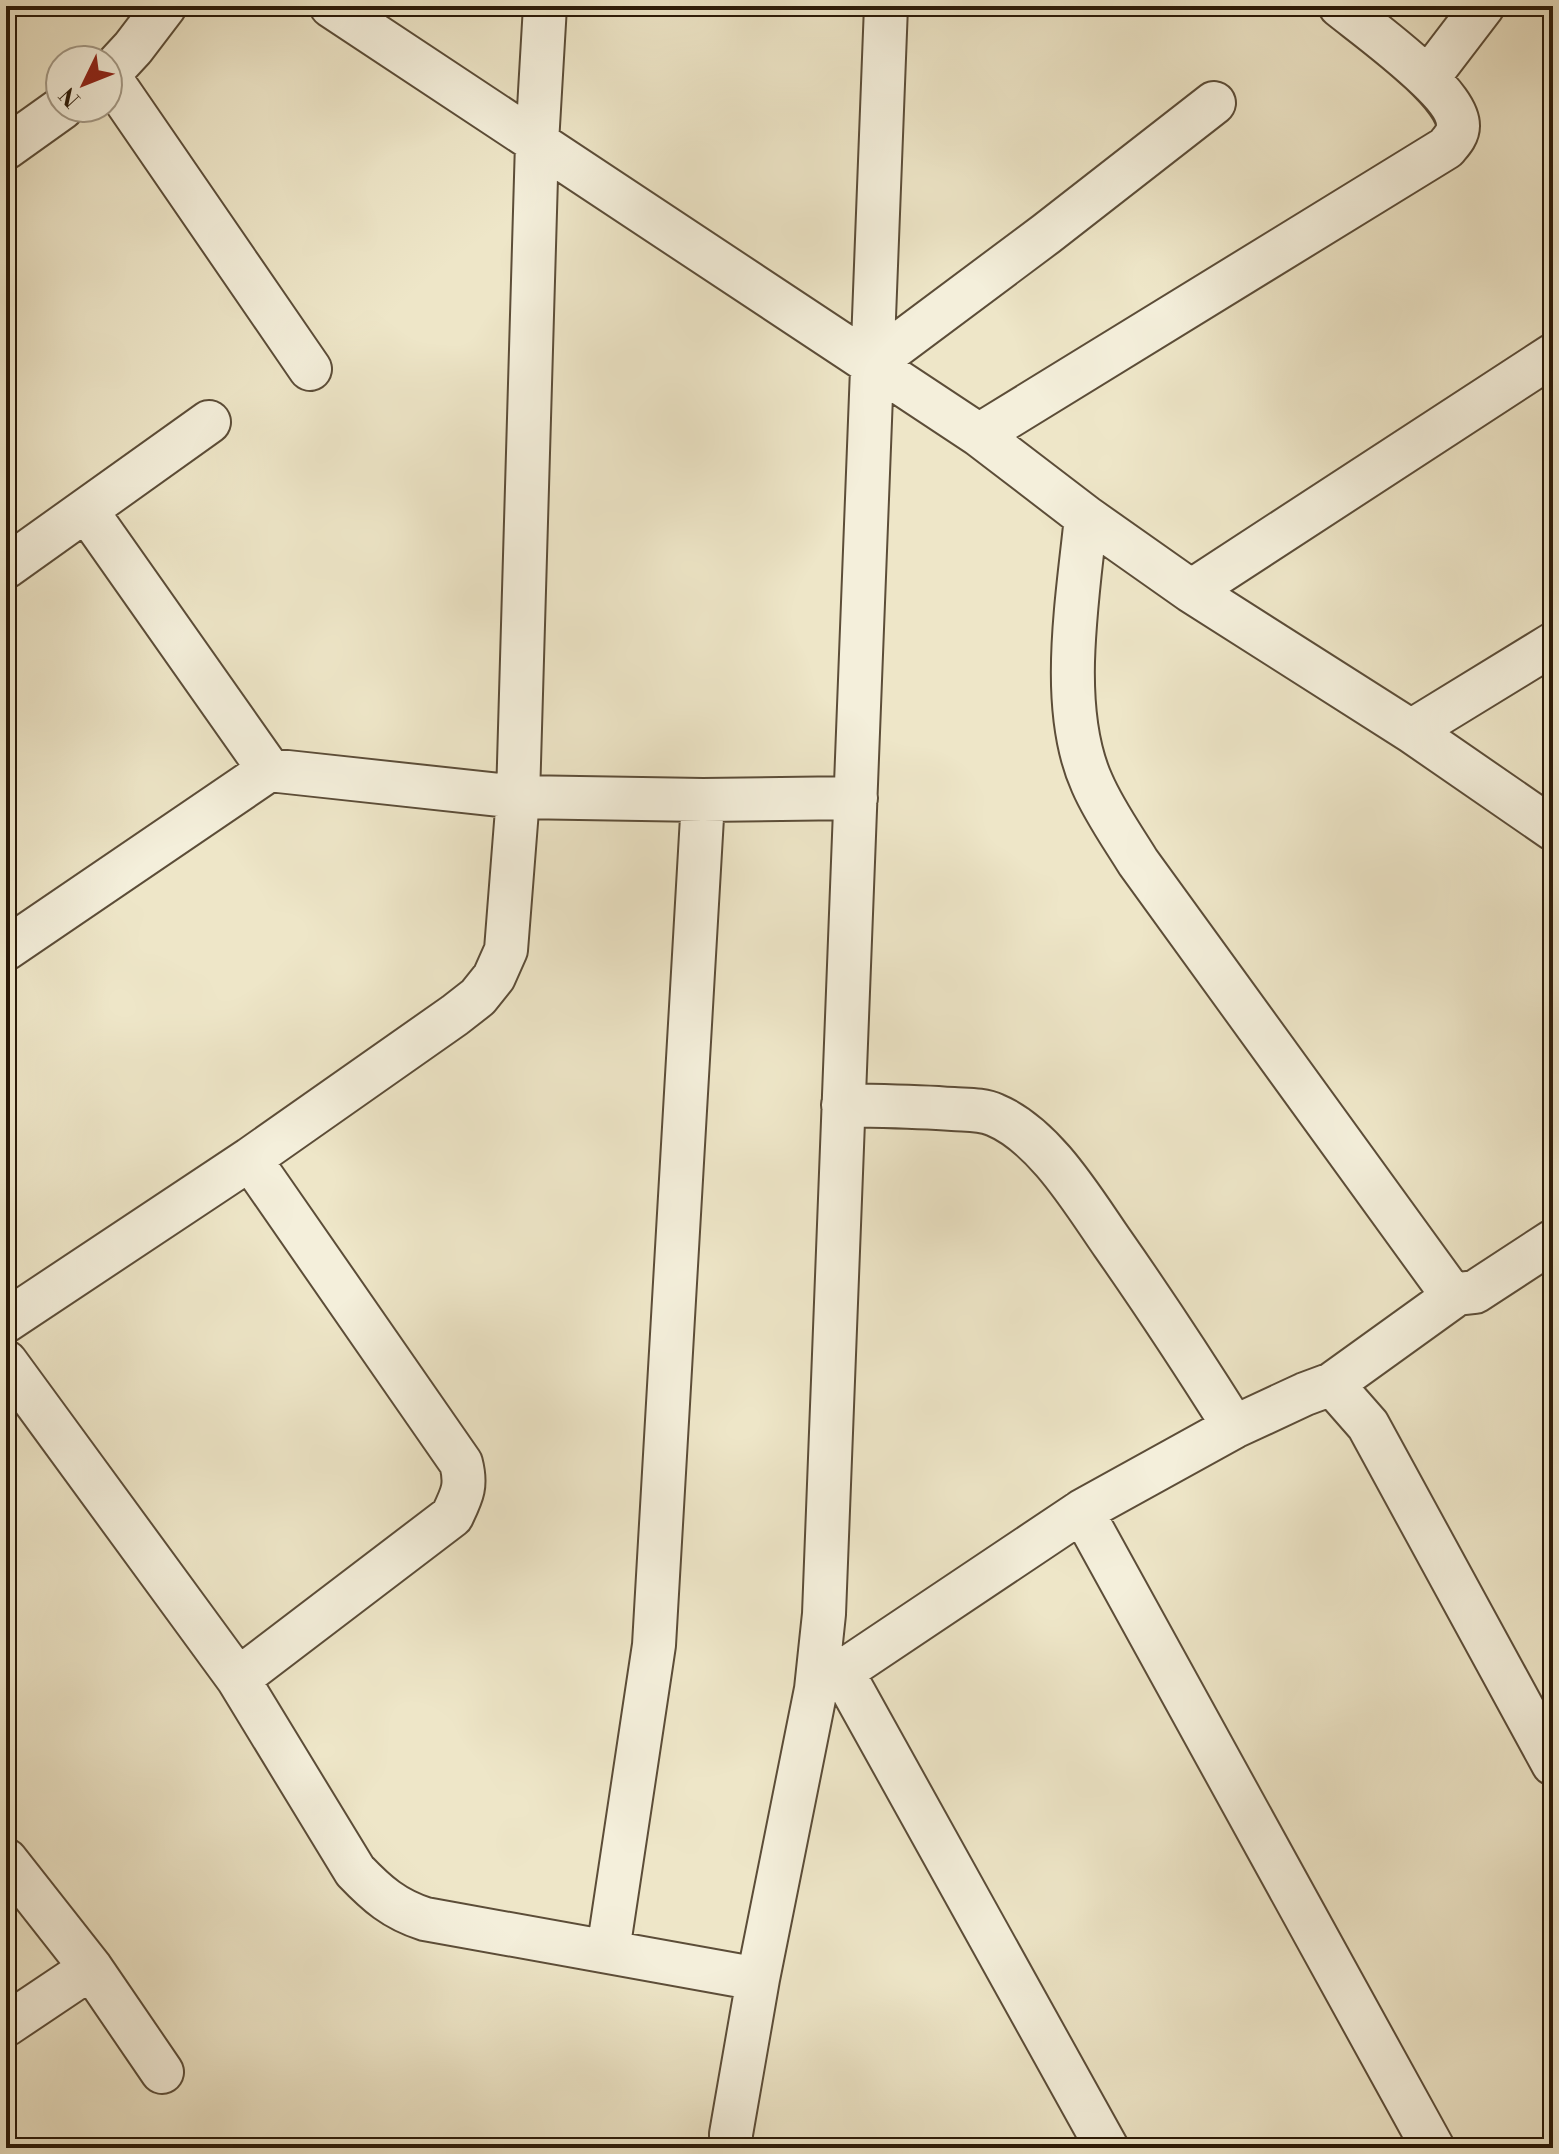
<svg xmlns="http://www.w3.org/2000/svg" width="1559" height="2154" viewBox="0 0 1559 2154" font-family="'Libre Bodoni',serif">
<rect width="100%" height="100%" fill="#eee6c8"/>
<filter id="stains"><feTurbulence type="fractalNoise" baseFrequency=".0025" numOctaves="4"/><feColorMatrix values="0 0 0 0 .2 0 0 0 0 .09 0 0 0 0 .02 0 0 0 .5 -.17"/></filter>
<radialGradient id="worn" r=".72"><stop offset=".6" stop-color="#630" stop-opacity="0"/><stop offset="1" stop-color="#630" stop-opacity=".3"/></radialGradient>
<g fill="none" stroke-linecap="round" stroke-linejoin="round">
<!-- street casing -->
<g stroke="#5c4d38" stroke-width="46">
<path id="street" d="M331,6L979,435L1086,517L1191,591L1411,731L1553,829
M108,75L310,369
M108,75L133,48L165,6
M1428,78L1483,6
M6,148L62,108
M872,364L1046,234L1214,103
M979,435L1446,148C1451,142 1458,135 1458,126C1459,93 1367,28 1340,6
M86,510L269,770
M1086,517C1078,597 1058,708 1092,783C1104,811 1122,836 1138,862L1447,1288L1457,1294L1475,1292L1553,1241
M6,567L209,422
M1191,591L1553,355
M1411,731L1553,644
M6,949L269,770L518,797L703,800L856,798
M843,1105C879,1106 916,1106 953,1109C966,1110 982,1109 995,1115C1045,1136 1083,1201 1113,1244C1155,1304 1195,1365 1234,1427
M6,1321L250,1159L455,1015L478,997L494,977L506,950L518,797L537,143L545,6
M6,1362L238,1679L355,1871C377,1894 394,1909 425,1919L758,1979
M1332,1384L1457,1294
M1082,1511L1433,2148
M842,1671L1107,2148
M238,1679L452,1516C462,1495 467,1486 461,1463L250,1159
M816,1689L1082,1511L1234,1427L1305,1394L1332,1384L1368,1425L1553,1764
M6,1860L91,1968L162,2072
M608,1951L654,1645L703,800
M6,2025L91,1968
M731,2148V2134L758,1979L816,1689L824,1614L886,6"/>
</g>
<!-- street -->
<use href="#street" stroke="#f4efdb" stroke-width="42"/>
</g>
<!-- margin -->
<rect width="1559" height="2154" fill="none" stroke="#eee6c8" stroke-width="32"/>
<rect x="8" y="8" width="1543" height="2138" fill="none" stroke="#2b1a08" stroke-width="4"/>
<rect x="16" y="16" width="1527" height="2122" fill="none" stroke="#2b1a08" stroke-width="2"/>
<!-- north arrow -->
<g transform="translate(84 84) rotate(227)"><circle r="38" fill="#f4efdb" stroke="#a49a87" stroke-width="2"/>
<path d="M0-6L14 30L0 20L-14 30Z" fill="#8f2418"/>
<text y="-12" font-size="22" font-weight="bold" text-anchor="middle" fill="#2b1a08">N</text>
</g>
<rect width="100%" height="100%" filter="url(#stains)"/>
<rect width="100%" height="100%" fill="url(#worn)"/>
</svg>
